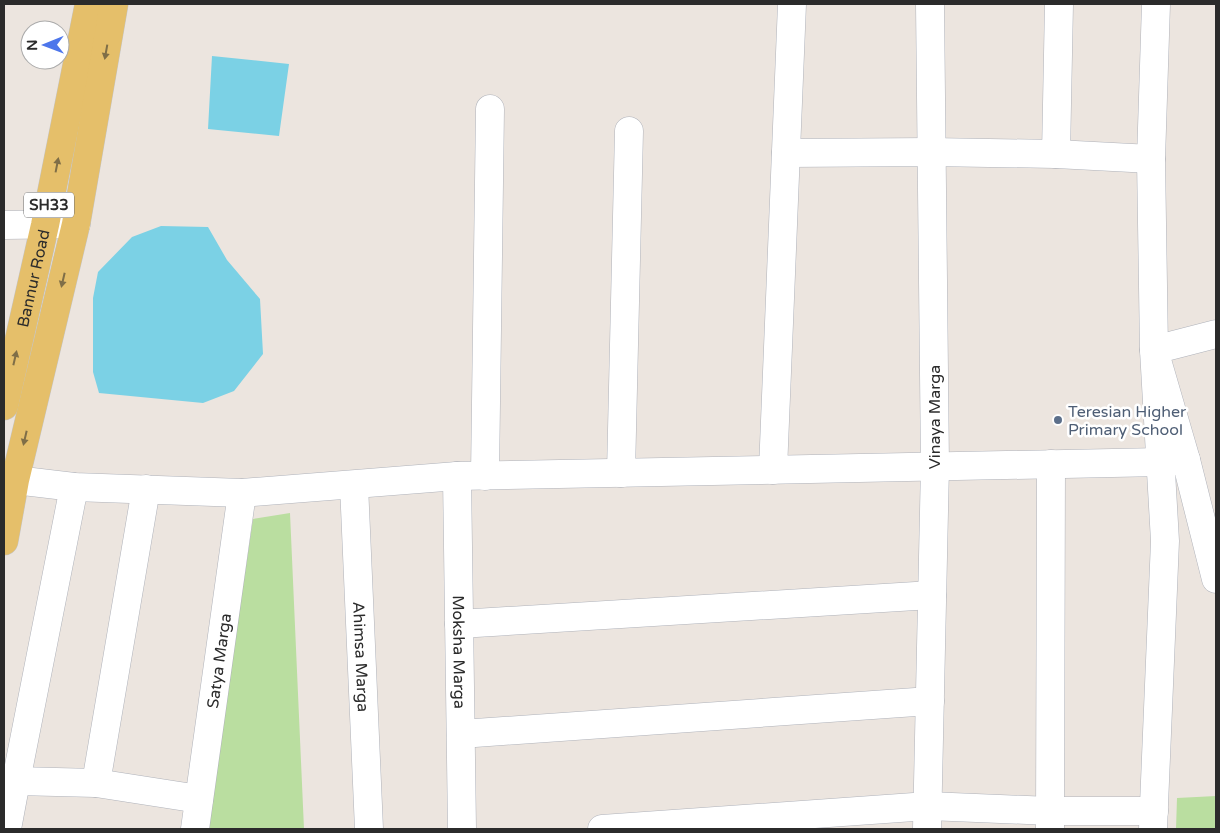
<svg xmlns="http://www.w3.org/2000/svg" width="1220" height="833" viewBox="0 0 1220 833" font-family="'Varela Round',sans-serif">
<rect width="100%" height="100%" fill="#ece5df"/>
<!-- green -->
<path fill="#badea0" d="M290,513L304,829H207L253,519Z
M1216,796V829H1176L1177,798Z"/>
<!-- water -->
<path fill="#7bd1e5" d="M212,56L289,64L279,136L208,129Z
M161,226L208,227L227,260L260,299L263,354L234,391L203,403L99,393L93,372V298L98,272L132,237Z"/>
<g fill="none" stroke-linecap="round" stroke-linejoin="round">
<!-- minor casing -->
<g stroke="#afb2ba" stroke-width="29">
<g id="minor">
<path d="M786,153L931,152L1056,154L1151,159"/>
<path d="M1056,154L1059,4"/>
<path d="M4,225L76,224"/>
<path d="M1216,334L1154,350L1186,460L1216,579"/>
<path d="M773,470L792,4"/>
<path d="M621,473L629,131"/>
<path id="s1" d="M457,476L462,829"/>
<path d="M485,476L490,109"/>
<path d="M15,480L74,487L242,493L457,476L1161,462L1186,460"/>
<path id="s2" d="M354,485L369,829"/>
<path d="M459,624L932,595"/>
<path d="M461,734L930,701"/>
<path d="M16,781L96,783L199,799"/>
<path d="M96,783L146,489"/>
<path d="M7,829L16,781L74,487"/>
<path id="s3" d="M195,829L242,493"/>
<path d="M602,829L928,806L1050,811H1154"/>
<path d="M927,829L935,466L930,4"/>
<path d="M1050,829L1051,464"/>
<path d="M1153,829L1165,541L1154,350L1151,159L1156,4"/>
</g>
</g>
<!-- major casing -->
<g stroke="#c4c4c4" stroke-width="29">
<g id="major">
<path id="s4" d="M4,406L45,225L89,4"/>
<path d="M4,541L15,480L76,224L114,4"/>
</g>
</g>
<!-- minor -->
<use href="#minor" stroke="#fff" stroke-width="28"/>
<!-- major -->
<use href="#major" stroke="#e5bf6a" stroke-width="28"/>
</g>
<!-- one-way arrows -->
<defs><path id="oneway-solid" d="M-6-.8H1V-3.2L6.5 0L1 3.2V.8H-6Z" transform="scale(1.25)"/></defs>
<g fill="#7f6e47">
<use href="#oneway-solid" transform="translate(106 52) rotate(100)"/>
<use href="#oneway-solid" transform="translate(57 165) rotate(-79)"/>
<use href="#oneway-solid" transform="translate(63 280) rotate(103)"/>
<use href="#oneway-solid" transform="translate(15 358) rotate(-77)"/>
<use href="#oneway-solid" transform="translate(25 438) rotate(103)"/>
</g>
<!-- markers -->
<circle fill="#5c6f8a" stroke="#fff" stroke-width="2" cx="1058" cy="420" r="5"/>
<g text-anchor="middle" stroke-width="5" stroke-linejoin="round" paint-order="stroke">
<!-- shield labels -->
<rect fill="#fff" stroke="#6b6b6b" stroke-width="1" x="24" y="192.5" width="50" height="25" rx="4"/>
<g font-size="15" font-weight="bold" fill="#2b2b2b">
<text x="49" y="210">SH33</text>
</g>
<!-- street labels -->
<g font-size="16" fill="#2b2b2b" stroke="#fff">
<text dy="6" stroke="none"><textPath href="#s4" startOffset="131">Bannur Road</textPath></text>
<text transform="translate(934 417) rotate(-90)" y="6">Vinaya Marga</text>
<text dy="6" stroke="none"><textPath href="#s1" startOffset="176">Moksha Marga</textPath></text>
<text dy="6" stroke="none"><textPath href="#s2" startOffset="172">Ahimsa Marga</textPath></text>
<text dy="6" stroke="none"><textPath href="#s3" startOffset="170">Satya Marga</textPath></text>
</g>
<!-- service labels -->
<g font-size="16" fill="#4e5e75" stroke="#fff" text-anchor="start">
<text x="1068" y="417">Teresian Higher<tspan x="1068" dy="18">Primary School</tspan></text>
</g>
</g>
<!-- border -->
<rect width="1220" height="833" fill="none" stroke="#2b2b2b" stroke-width="10"/>
<!-- north arrow -->
<g transform="translate(45 45) rotate(269)"><circle r="24" fill="#ffffff" stroke="#aaaaaa"/>
<path d="M0-4L9 19L0 12L-9 19Z" fill="#4d76eb"/>
<text y="-8" font-size="14" font-weight="bold" text-anchor="middle" fill="#2b2b2b">N</text>
</g>
</svg>
